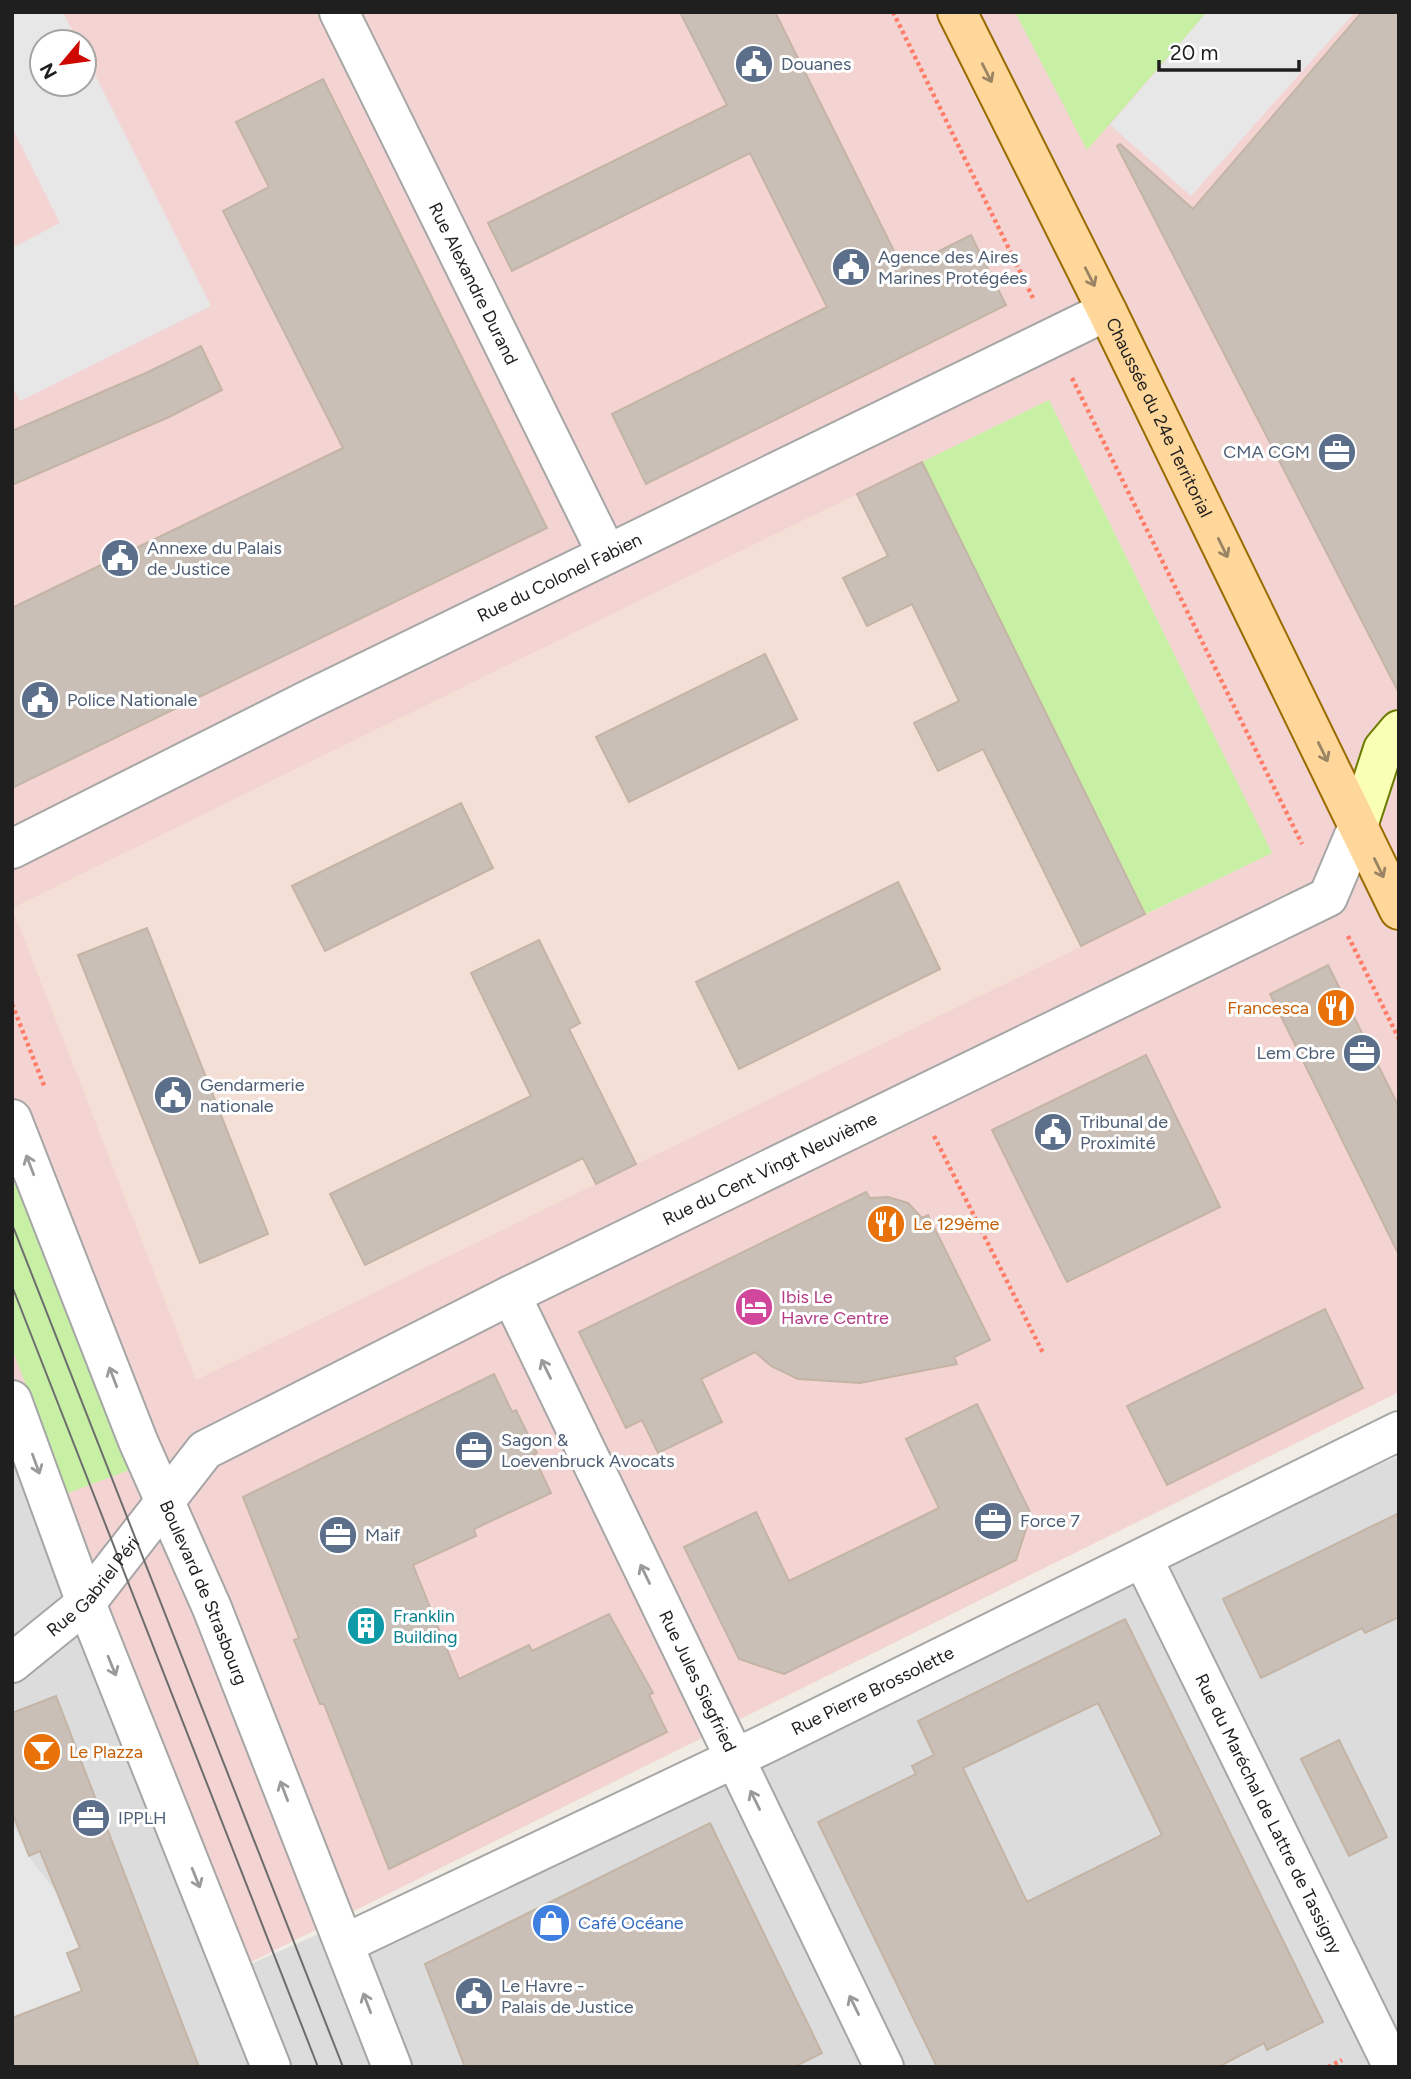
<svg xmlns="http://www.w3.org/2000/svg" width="1411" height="2079" viewBox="0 0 1411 2079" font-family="Figtree,sans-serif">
<rect width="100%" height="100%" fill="#f1ede4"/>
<!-- residential -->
<path fill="#dddcdc" d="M12,1432L226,1975L1399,1456V2067H12Z"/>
<!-- commercial -->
<path fill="#f3d4d2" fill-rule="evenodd" d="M12,12H1399V1392L225,1975L12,1432ZM42,42H84V84H42Z"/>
<!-- military -->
<path fill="#f4dfd6" d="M1049,400L1272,853L196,1380L12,908Z"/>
<!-- grass -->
<path fill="#c7f0a5" d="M1015,12H1207L1087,150Z
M1049,400L1272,853L1146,914L922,462Z
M12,1154L135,1468L68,1493L12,1349Z"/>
<!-- parking -->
<path fill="#e7e7e7" d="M12,12H63L78,42H42V84H84V53L211,306L20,401L12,385V248L60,223L12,127Z
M1207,12H1355L1191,196L1110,125Z
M12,1822L32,1861L57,1893L85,1946L67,1954L82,1991L12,2018Z"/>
<!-- building -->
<path fill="#c9bfb7" stroke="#c4b4a5" stroke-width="2" fill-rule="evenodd" d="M680,12H775L903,269L971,235L1006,305L646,484L612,414L827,307L750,153L512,271L488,223L727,105Z
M1362,12H1399V693L1117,146L1120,144L1193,209Z
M323,79L547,528L12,788V608L343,448L223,211L269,187L236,122Z
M201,346L222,390L169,417L12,485V431L148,372Z
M922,462L1145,914L1081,946L983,749L938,771L914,723L959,701L912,604L867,626L843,578L888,556L857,494Z
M765,654L797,719L629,802L596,737Z
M461,803L493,868L325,951L292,886Z
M898,882L940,969L739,1069L696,982Z
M147,928L268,1234L200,1263L78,955Z
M539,940L580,1023L569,1029L636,1164L596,1184L583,1158L365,1265L330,1194L531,1096L471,973Z
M1328,965L1399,1107V1255L1270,994Z
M1146,1055L1220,1207L1067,1282L992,1130Z
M866,1192L870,1198L888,1197L908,1203L922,1218L928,1215L990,1340L954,1357L957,1364L860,1383L798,1379L771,1366L755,1352L701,1379L722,1422L658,1453L642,1420L626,1428L579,1332Z
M1325,1309L1363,1388L1167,1485L1127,1406Z
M494,1374L512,1412L516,1410L537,1453L533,1455L551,1493L474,1529L476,1536L413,1565L459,1679L529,1645L532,1651L609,1614L653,1693L649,1695L667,1732L389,1869L324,1704H320L294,1640L299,1638L243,1497Z
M977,1404L1031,1514L1016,1560L784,1674L739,1659L684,1547L756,1512L789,1581L939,1508L906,1439Z
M1399,1513V1617L1365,1633L1362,1628L1261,1678L1223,1599Z
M1125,1619L1323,2022L1267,2050L1264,2043L1218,2067H937L818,1822L916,1774L912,1766L934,1755L918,1721ZM1098,1703L1162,1835L1027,1902L963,1768Z
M56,1696L135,1901L199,2067H12V2018L82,1991L67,1953L80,1948L40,1851L29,1856L12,1812V1713Z
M1339,1740L1387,1837L1349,1856L1301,1759Z
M710,1823L822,2053L794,2067H465L425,1964Z"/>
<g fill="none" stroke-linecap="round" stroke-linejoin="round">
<!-- minor casing -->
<g stroke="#a6a6a6" stroke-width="42">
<g id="minor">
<path id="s1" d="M339,12L607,554"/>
<path id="s2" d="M12,849L308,700L1107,311"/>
<path id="s3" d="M511,1295L884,2067"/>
<path id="s4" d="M1143,1559L1393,2067"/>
<path id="s5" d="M12,1663L86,1603L205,1450L511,1295L1328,897L1358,826"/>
<path id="s6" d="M344,1944L767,1743L1399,1431"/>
</g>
</g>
<!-- tertiary casing -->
<g stroke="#a6a6a6" stroke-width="42">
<g id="tertiary">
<path id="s7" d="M12,1119L138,1441L212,1608L392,2067"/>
<path d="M12,1400L86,1603L271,2067"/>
</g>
</g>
<!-- secondary casing -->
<g stroke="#6a7c00" stroke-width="42">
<path id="secondary" d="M1358,826L1383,749L1399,730"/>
</g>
<!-- primary casing -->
<g stroke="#9a6c00" stroke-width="42">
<g id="primary">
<path id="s8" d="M957,12L1107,311L1399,910"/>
</g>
</g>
<!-- path -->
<path stroke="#ff7c67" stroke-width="4.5" stroke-dasharray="3.5 3.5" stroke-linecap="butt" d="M893,12L1033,298
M1072,378L1302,844
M1348,936L1399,1039
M12,1004L45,1088
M934,1136L1043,1353
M1328,2067L1342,2060"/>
<!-- minor -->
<use href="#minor" stroke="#fff" stroke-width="38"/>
<!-- tertiary -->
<use href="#tertiary" stroke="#fff" stroke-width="38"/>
<!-- secondary -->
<use href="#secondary" stroke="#f9ffb4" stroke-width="38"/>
<!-- primary -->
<use href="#primary" stroke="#ffd79b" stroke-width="38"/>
<!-- tram -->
<path stroke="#6d6d6d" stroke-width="2" d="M12,1224L343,2067
M12,1286L318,2067"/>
</g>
<!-- one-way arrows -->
<defs><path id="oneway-shaft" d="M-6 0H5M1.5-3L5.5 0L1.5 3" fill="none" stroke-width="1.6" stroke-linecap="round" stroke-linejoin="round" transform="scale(1.75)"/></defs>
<g stroke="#9a8463">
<use href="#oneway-shaft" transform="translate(987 73) rotate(63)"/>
<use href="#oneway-shaft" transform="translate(1090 277) rotate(63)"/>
<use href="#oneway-shaft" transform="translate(1223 548) rotate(64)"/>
<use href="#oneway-shaft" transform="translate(1323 752) rotate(64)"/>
<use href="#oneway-shaft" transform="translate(1379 868) rotate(64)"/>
</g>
<g stroke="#9a9a9a">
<use href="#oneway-shaft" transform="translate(30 1165) rotate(-111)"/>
<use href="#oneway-shaft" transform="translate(546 1369) rotate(-116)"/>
<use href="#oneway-shaft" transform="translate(113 1377) rotate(-111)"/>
<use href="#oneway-shaft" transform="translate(36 1464) rotate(70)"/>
<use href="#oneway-shaft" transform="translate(645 1574) rotate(-116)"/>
<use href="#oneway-shaft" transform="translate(112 1666) rotate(68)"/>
<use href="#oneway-shaft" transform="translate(284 1791) rotate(-111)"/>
<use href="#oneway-shaft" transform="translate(755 1800) rotate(-116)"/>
<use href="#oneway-shaft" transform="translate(196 1878) rotate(68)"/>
<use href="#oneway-shaft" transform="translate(367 2003) rotate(-111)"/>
<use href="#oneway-shaft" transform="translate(854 2005) rotate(-116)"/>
</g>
<!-- icons -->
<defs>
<g id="civic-disc" transform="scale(2.0125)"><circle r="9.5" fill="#5c6f8a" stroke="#fff"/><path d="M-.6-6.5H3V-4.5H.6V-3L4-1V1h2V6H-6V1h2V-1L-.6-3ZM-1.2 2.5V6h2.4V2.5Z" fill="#fff"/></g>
<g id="office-disc" transform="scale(2.0125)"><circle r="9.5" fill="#5c6f8a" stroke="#fff"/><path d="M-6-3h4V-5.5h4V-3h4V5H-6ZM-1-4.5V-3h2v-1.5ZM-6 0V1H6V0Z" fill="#fff"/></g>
<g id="restaurant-disc" transform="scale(2.0125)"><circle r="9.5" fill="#e8710a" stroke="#fff"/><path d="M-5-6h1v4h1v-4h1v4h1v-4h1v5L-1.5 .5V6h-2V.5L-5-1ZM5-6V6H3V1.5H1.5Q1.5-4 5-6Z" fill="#fff"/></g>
<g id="hotel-disc" transform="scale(2.0125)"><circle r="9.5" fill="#d1479c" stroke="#fff"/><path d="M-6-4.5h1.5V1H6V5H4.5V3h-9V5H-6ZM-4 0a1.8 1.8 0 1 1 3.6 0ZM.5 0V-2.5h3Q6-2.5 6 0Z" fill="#fff"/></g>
<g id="building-disc" transform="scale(2.0125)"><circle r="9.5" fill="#0f9aa8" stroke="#fff"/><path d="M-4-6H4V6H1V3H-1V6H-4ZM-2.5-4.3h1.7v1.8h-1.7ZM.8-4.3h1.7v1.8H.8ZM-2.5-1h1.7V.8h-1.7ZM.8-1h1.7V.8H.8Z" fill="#fff"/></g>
<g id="bar-disc" transform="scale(2.0125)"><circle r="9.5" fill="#e8710a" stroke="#fff"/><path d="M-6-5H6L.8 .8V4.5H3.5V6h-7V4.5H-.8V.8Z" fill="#fff"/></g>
<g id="shop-disc" transform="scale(2.0125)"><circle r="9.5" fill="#3f7fe0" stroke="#fff"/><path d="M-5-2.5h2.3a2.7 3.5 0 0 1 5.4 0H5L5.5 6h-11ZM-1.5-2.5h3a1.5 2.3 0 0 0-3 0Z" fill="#fff"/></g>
</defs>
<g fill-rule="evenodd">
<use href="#civic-disc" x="754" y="64"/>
<use href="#civic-disc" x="851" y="267"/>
<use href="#office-disc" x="1337" y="452"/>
<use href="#civic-disc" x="120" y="558"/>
<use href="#civic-disc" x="40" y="700"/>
<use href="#restaurant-disc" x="1336" y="1008"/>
<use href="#office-disc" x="1362" y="1053"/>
<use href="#civic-disc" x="173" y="1095"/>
<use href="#civic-disc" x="1053" y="1132"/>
<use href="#restaurant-disc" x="886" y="1224"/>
<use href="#hotel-disc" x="754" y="1307"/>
<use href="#office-disc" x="474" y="1450"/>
<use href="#office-disc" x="993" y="1521"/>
<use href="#office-disc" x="338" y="1535"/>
<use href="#building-disc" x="366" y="1626"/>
<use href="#bar-disc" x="42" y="1752"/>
<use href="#office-disc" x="91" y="1818"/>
<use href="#shop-disc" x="551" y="1923"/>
<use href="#civic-disc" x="474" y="1996"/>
</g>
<g text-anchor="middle" stroke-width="6" stroke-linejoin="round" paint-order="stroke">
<!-- service labels -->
<g font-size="18" fill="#4e5e75" stroke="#fff" text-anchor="start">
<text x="781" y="70">Douanes</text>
<text x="878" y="263">Agence des Aires<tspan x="878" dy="21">Marines Protégées</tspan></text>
<text x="1310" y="458" text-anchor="end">CMA CGM</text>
<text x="147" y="554">Annexe du Palais<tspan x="147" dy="21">de Justice</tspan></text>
<text x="67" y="706">Police Nationale</text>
<text x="1335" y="1059" text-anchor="end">Lem Cbre</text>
<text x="200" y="1091">Gendarmerie<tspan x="200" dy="21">nationale</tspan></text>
<text x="1080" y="1128">Tribunal de<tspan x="1080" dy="21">Proximité</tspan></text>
<text x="501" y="1446">Sagon &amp;<tspan x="501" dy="21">Loevenbruck Avocats</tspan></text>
<text x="1020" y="1527">Force 7</text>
<text x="365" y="1541">Maif</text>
<text x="118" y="1824">IPPLH</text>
<text x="501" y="1992">Le Havre -<tspan x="501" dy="21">Palais de Justice</tspan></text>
</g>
<!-- street labels -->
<g font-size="18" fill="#1f1f1f" stroke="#fff">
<text dy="6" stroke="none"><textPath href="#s1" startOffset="303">Rue Alexandre Durand</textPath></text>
<text dy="6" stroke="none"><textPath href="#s8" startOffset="453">Chaussée du 24e Territorial</textPath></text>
<text dy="6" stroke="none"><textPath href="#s2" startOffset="611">Rue du Colonel Fabien</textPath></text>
<text dy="6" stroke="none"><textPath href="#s5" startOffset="920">Rue du Cent Vingt Neuvième</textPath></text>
<text dy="6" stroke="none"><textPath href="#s5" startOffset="112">Rue Gabriel Péri</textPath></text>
<text dy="6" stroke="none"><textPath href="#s7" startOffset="511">Boulevard de Strasbourg</textPath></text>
<text dy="6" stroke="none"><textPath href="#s3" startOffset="429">Rue Jules Siegfried</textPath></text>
<text dy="6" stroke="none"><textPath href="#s6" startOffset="586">Rue Pierre Brossolette</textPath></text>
<text dy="6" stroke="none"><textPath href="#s4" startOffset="284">Rue du Maréchal de Lattre de Tassigny</textPath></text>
</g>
<!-- food labels -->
<g font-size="18" fill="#c56008" stroke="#fff" text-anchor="start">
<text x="1309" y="1014" text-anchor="end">Francesca</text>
<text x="913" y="1230">Le 129ème</text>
<text x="69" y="1758">Le Plazza</text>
</g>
<!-- hotel labels -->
<g font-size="18" fill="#b23c85" stroke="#fff" text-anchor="start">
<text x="781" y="1303">Ibis Le<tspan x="781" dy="21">Havre Centre</tspan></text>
</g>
<!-- culture labels -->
<g font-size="18" fill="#0d838f" stroke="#fff" text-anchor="start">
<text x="393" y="1622">Franklin<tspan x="393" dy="21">Building</tspan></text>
</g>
<!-- shop labels -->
<g font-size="18" fill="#366cbe" stroke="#fff" text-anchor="start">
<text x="578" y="1929">Café Océane</text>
</g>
</g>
<!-- border -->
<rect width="1411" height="2079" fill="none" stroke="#1f1f1f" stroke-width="28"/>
<!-- north arrow -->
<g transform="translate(63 63) rotate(241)"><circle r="33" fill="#ffffff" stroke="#a5a5a5" stroke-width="2"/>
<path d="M0-5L12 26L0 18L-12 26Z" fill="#ce0700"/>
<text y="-10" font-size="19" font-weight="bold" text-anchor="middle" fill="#1f1f1f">N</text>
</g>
<!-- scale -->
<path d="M1159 60v10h140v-10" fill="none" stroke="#1f1f1f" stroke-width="3.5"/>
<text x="1170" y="60" font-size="21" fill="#1f1f1f" stroke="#ffffff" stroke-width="5" paint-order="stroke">20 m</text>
</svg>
